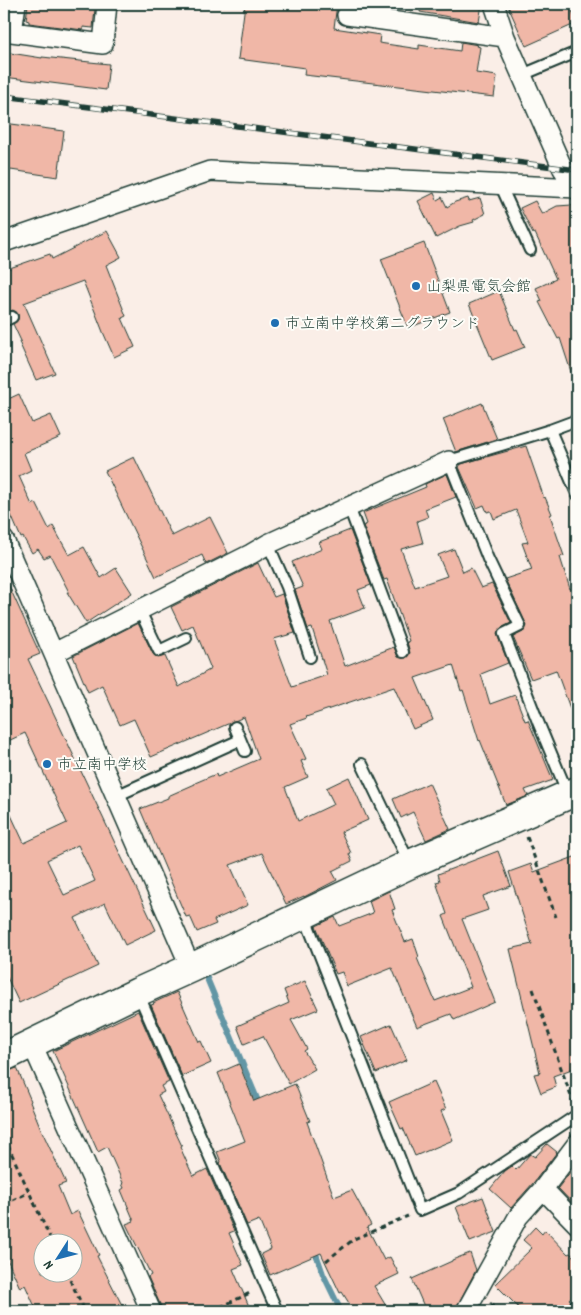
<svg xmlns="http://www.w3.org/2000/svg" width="581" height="1315" viewBox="0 0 581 1315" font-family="Dekko,'Klee One',sans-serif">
<rect width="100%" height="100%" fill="#faeee7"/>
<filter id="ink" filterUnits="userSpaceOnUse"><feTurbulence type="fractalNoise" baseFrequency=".02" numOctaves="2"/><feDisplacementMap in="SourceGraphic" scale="10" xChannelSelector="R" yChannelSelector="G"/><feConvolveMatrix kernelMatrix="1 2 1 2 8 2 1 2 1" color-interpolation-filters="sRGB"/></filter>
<g filter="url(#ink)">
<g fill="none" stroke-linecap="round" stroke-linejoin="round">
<!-- stream -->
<path stroke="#6296a5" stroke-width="6" d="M206,976L260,1106
M314,1248L323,1274L341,1311"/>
</g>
<!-- building -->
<path fill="#f0b7a7" stroke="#1f3d34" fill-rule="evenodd" d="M28,4H73L90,6V8L95,9L93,28L83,27V30L29,23V21L26,20Z
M245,4H337L334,28L380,35L379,43L419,49V45L460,51L461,42L478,45L477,46L480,47L476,73L497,76L494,97L304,75L305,68L238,59Z
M421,4H482L479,22L420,12Z
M507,4H569L577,23L526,46Z
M4,52L42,58V57L109,64L106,90L4,77Z
M4,123L64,131L58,177L4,169Z
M434,193L437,200L442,197L447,207L455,202L468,198L469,201L480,198L485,214L473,220L474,222L460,226L436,238L418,201Z
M535,201L542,214L557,206L572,205L577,216V254L571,257L577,271V380L574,381L560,338L558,339L539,302L542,301L536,288L556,279L535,233L533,234L520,208Z
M107,231L121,257L106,265L126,316L122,318L135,347L114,357L103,332L83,281L24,303L55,373L36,380L19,342L21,341L13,324L18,320V314L13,310L7,312L4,305V270L50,254L52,259Z
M424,243L450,312L408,328L381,259Z
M499,291L515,330L517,329L525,347L492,360L469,304Z
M19,394L32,423L51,415L61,437L24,453L31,470L19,476L32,505L36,503L49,529L53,526L69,555L84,547L101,578L116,568L132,593L86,623L67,592H69L50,555L44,558L38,549L32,553L23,537L21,538L4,499V401Z
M482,403L497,439L456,452L443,419Z
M526,446L544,498L545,497L552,514L550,515L564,556L560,557L570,589L577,586V722H575L556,670L531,679L513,637L523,632L527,626L505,579L532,570L522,543L528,542L516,510L494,519L491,511L487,512L484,505L477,508L459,467L461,464Z
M134,457L172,536L210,517L228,553L206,564L202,555L156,577L105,471Z
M447,474L456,497L425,509L428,517L417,521L423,543L401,549L415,587L447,576L438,555L454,549L463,572L471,568L481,588L492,584L511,623L501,628L497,634L508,663L481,674L490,704L515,695L525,721L528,720L553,780L525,790L528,796L506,805L480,740L479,741L463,690L461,691L453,665L415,678L433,720L413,729L394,687L306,717L307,718L290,724L306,759L301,761L308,777L285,787L298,821L334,804L326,788L349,777L368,820L341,832L351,853L349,854L352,861L332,871L337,880L304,897V896L286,904L262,853L230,865L248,905L214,920L216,924L197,932L190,916L186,917L140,809L168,798V796L195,784V783L216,774L217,777L259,759L244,717L151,757L134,719L120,725L102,685L88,692L73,656L138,623L153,654L158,658L165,656L179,687L211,669L193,625L182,630L171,607L258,563L274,597L282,594L295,633L274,639L292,687L327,675L312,628L308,629L295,590L303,587L292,562L322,549L319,542L350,530L371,585L358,590L365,608L330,621L345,666L394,647L398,657L406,658L410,653L407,642L409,641L387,579L384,580L363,526L367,524L363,513L426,487L425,484Z
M4,575L40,654L28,659L156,930L125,945L105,903L75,918L98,966L19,1003L4,971V800L24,843L67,823L25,733L4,743ZM78,845L95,881L64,895L47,860Z
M429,783L450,829L426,840L413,812L401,818L393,799Z
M498,851L511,886L483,896L488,910L462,919L495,1002L454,1020L451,1014L417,1027L392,968L347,986L342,972L336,974L316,926L335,917L339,926L373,913L369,901L389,891L395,909L392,910L405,942L413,939L419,957L417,958L435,1001L471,987L443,916L447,914L436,882L440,881L438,874Z
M577,856V1067L553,1076L556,1087L541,1093L534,1074L540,1073L510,949L532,944L509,872L531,864L534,872Z
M305,981L318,1009L291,1020L307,1049L304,1051L315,1069L289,1084L263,1036L244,1044L237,1026L289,1003L284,990Z
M177,992L199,1042L201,1041L211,1063L182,1076L151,1005L154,1004L153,1003Z
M138,1011L169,1082L161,1086L164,1092L158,1095L182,1146L180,1147L193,1176L207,1169L234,1231L229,1233L243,1265L233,1269L251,1311H163L148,1277L151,1275L126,1224L134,1221L121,1190L124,1188L122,1184L123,1183L107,1147L98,1152L53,1051Z
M391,1024L407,1060L376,1073L361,1037Z
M239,1064L254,1101L295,1084L310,1121L307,1122L334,1197L352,1190L371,1225L367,1227L384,1260L390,1257L399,1274L374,1286L389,1311H354L342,1292L340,1293L321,1253L270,1275L261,1254L271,1249L259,1220L247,1225L220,1163L221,1162L217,1152L245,1141L218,1073Z
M17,1068L31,1101L30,1102L41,1129L66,1183L58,1186L70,1215L78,1211L99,1255L97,1256L125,1311H37L25,1285L20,1288L4,1252V1072ZM42,1242H72V1272H42Z
M434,1082L446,1109L441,1111L453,1140L415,1156L403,1128L401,1129L389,1102Z
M547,1144L557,1152L534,1182L511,1208L490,1189L505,1171L512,1166L516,1170L530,1154L535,1157Z
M574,1167L577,1170V1208L558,1188Z
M483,1197L496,1232L470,1242L456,1207Z
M535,1227L542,1234L545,1230L568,1254L570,1253L577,1260V1291L569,1299L571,1301L561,1311H522L495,1284L532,1248L523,1240Z
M470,1253L476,1270L456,1308L448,1311H426L412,1279L452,1261V1260Z"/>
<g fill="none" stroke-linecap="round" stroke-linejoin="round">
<!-- lane casing -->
<g stroke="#1f3d34" stroke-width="14">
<path id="lane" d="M522,75L577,52
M500,184L530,250
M4,321L12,317
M550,430L577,494
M349,507L403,652
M268,544L287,587L310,657
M140,611L159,651L186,638
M235,727L245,751
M362,764L409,862
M568,794L538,722L504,634L520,626L488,559L449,461L550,430L577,420
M116,796L240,740
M304,915L420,1210L459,1193L577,1115
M138,993L277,1311"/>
</g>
<!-- street casing -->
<g stroke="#1f3d34" stroke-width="22">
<path id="street" d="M494,4L505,37L563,169L577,190
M347,15L505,37
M4,31L103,44L107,4
M12,32L16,4
M4,242L210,171L577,188
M4,540L191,968
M54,653L251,554L268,544L449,461
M32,1044L151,1311
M543,1189L577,1224
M466,1311L518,1217L543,1189L577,1144"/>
</g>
<!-- secondary casing -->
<g stroke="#1f3d34" stroke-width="31">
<path id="secondary" d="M4,1057L138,992L191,968L410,864L577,791"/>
</g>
<!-- path -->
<path stroke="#1f3d34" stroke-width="3" stroke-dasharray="5 4" stroke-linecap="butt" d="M527,837L556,917
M577,976V977
M533,989L573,1102
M4,1137L52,1242
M4,1204L28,1193
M326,1261L354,1239L408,1216
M66,1272L85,1311
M490,1303L499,1311
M212,1311L252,1292
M572,1311L577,1306"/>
<!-- lane -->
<use href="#lane" stroke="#fdfcf7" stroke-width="10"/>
<!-- street -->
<use href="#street" stroke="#fdfcf7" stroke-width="19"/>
<!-- secondary -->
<use href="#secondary" stroke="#fdfcf7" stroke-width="28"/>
<!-- rail casing -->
<g stroke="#1f3d34" stroke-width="5.5">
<path id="rail" d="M4,96L577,170"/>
</g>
<!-- rail -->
<use href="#rail" stroke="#fdfcf7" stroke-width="4" stroke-dasharray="11" stroke-linecap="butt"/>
</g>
</g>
<!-- markers -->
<g fill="#1f6fb2" stroke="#fdfcf7" stroke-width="2">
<circle cx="416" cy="286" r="5"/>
<circle cx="275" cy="323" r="5"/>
<circle cx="47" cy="764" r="5"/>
</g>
<g text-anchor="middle" stroke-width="4" stroke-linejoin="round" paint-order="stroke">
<!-- poi labels -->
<g font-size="15" fill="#1f3d34" stroke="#fdfcf7" text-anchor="start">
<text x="426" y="291">山梨県電気会館</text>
<text x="285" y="328">市立南中学校第二グラウンド</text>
<text x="57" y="769">市立南中学校</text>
</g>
</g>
<!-- margin -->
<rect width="581" height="1315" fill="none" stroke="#fdfcf7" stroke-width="20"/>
<rect x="10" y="10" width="561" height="1295" fill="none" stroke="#1f3d34" stroke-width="2" filter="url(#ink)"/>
<!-- north arrow -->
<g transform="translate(58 1258) rotate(234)"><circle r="24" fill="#fdfcf7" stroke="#a4b0a9"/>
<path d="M0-4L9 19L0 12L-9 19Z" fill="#1f6fb2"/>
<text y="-8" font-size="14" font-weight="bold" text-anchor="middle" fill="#1f3d34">N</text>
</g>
</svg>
